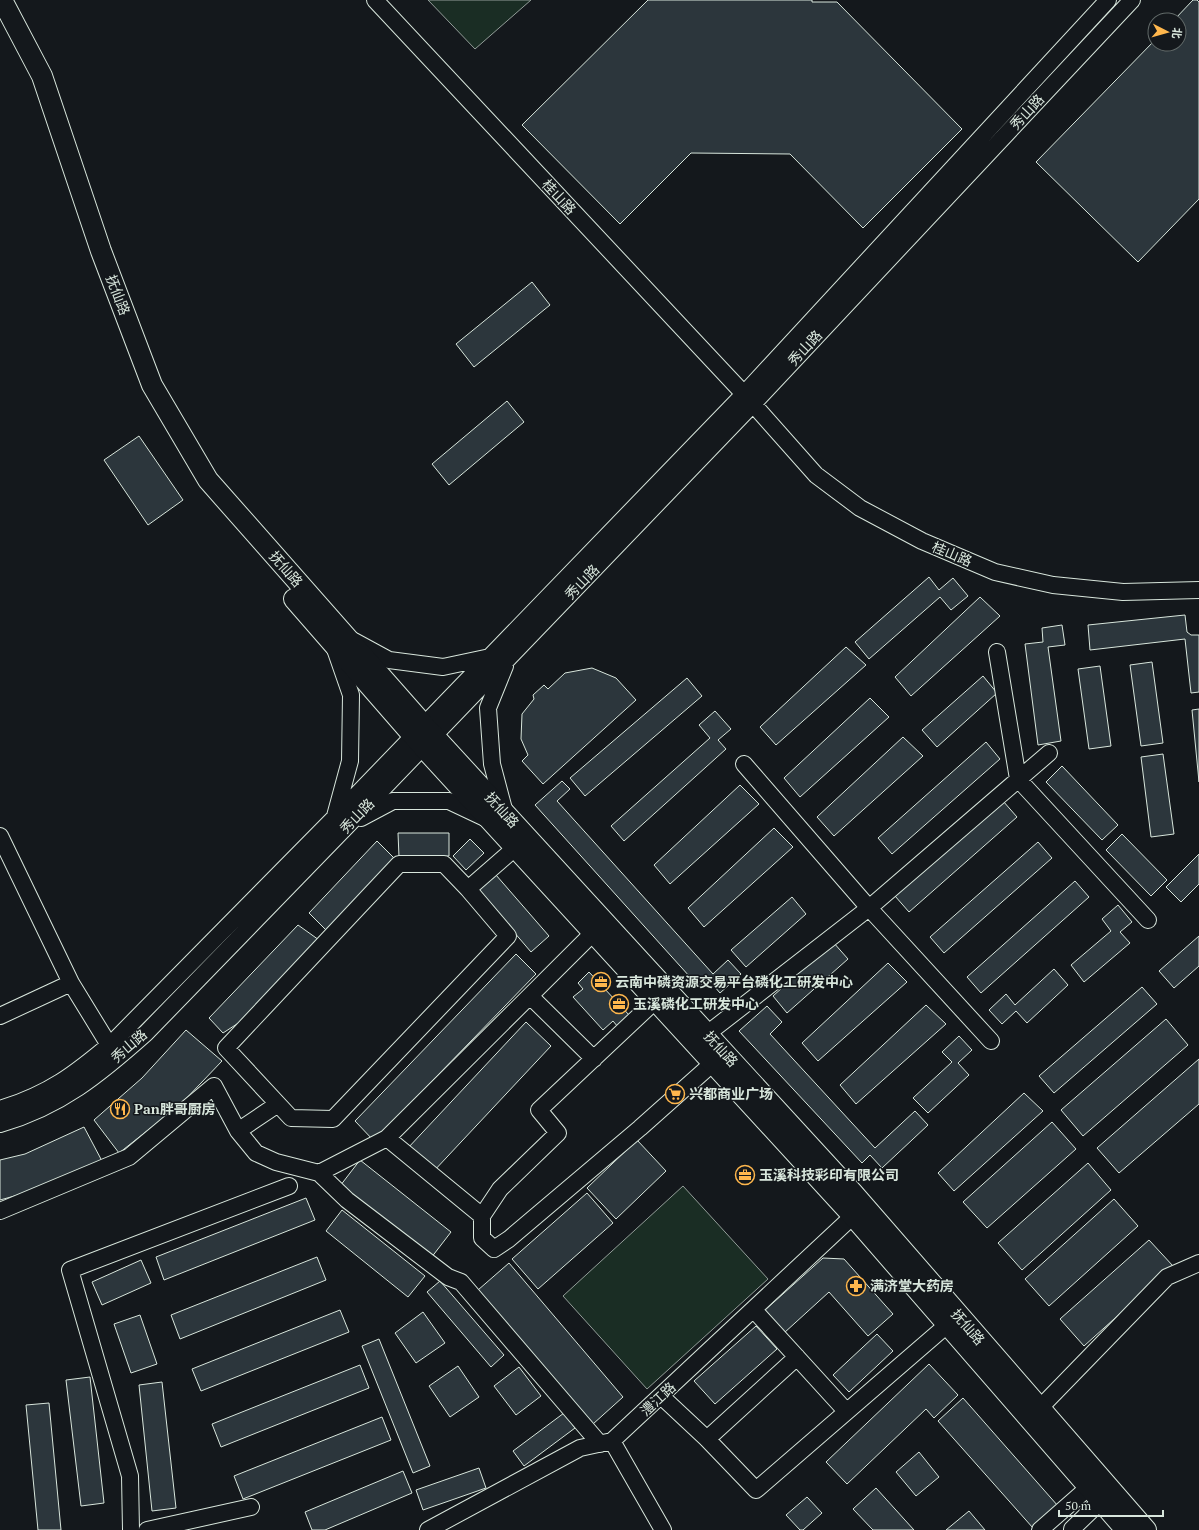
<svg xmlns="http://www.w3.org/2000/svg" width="1199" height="1530" viewBox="0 0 1199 1530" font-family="'PT Serif','Noto Sans SC',serif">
<rect width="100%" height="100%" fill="#14181c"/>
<!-- green -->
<path fill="#1a2d24" stroke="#939e99" d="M428,0H531L475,49Z
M683,1186L768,1279L647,1389L563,1296Z"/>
<!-- building -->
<path fill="#2c363c" stroke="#d8e6dc" d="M648,0H812V2H837L962,129L863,228L790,154L691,153L620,224L522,125Z
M1193,0H1197L1199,2V199L1138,262L1036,162L1155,40V44H1179V20H1174Z
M532,282L550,305L474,367L456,344Z
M507,401L524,422L449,485L432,464Z
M139,436L183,500L148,525L104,460Z
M929,577L939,590L953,578L968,596L951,610L940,597L869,659L855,642Z
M980,597L1000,616L911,696L895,677Z
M1185,615L1187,632L1191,635H1199V692L1191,693L1185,639L1090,650L1088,625Z
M1062,625L1065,645L1048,647L1061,741L1038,745L1025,644L1043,642L1042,628Z
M846,647L866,665L776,745L760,727Z
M1152,662L1163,743L1141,746L1130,665Z
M1100,666L1111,746L1089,749L1078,669Z
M592,668L616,678L636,700L543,784L522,761L528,755L521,739L522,714L534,699L533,695L544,685L548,689L565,673Z
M983,676L997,693L937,747L922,730Z
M687,678L702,696L585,796L570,778Z
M870,698L889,717L800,797L784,778Z
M1199,709V782L1192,710Z
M715,711L731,729L718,740L726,749L624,841L611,826L710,738L699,725Z
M903,737L923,756L834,836L817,817Z
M986,742L1000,759L892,854L878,838Z
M1163,754L1174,834L1151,837L1141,757Z
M1062,766L1118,825L1102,840L1046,782Z
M562,781L570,789L557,801L713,974L728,960L741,974L720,993L708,979L699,987L535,805Z
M740,785L759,804L670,884L654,865Z
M1003,801L1017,817L909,912L895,896Z
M774,828L793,847L704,927L688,908Z
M398,833H449V856L399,857Z
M1122,834L1167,880L1151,896L1106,850Z
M470,839L484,853L466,870L453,856Z
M377,841L396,860L327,931L309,913Z
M1038,842L1052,858L944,953L930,937Z
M1199,854V884L1181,902L1166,887Z
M496,875L549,936L531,952L478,890Z
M1075,881L1089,897L981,993L967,977Z
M792,897L806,914L746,967L731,950Z
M1118,905L1132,922L1120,932L1130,943L1084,982L1071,965L1111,931L1102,919Z
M298,925L319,940L240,1022L223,1033L209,1018Z
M1199,936V966L1174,988L1159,971Z
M833,942L848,959L787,1013L773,996Z
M516,954L536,974L374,1141L355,1121Z
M888,963L907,982L818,1061L802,1043Z
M1054,969L1068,985L1027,1023L1016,1011L1002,1024L989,1010L1006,994L1015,1005Z
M589,972L630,1016L618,1027L613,1021L603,1030L573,997L583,989L578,983Z
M1142,987L1157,1004L1054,1093L1039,1076Z
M926,1005L946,1024L856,1104L840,1085Z
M767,1006L782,1022L770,1034L875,1148L915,1111L928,1125L882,1168L870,1155L862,1163L739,1031Z
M1166,1019L1188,1045L1083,1136L1061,1110Z
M526,1022L551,1046L432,1173L407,1149Z
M186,1030L222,1061L180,1105L119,1153L94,1120L142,1078Z
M959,1036L972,1050L958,1063L969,1075L928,1113L913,1098L952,1062L942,1052Z
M1199,1059V1104L1119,1173L1097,1148Z
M1024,1093L1043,1111L954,1191L938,1173Z
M1052,1122L1076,1149L987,1228L963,1202Z
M84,1127L102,1161L40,1189L0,1200V1160L25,1154Z
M637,1140L666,1171L616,1219L587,1188Z
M360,1160L451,1232L431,1258L340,1186Z
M1088,1163L1111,1190L1022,1270L998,1243Z
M587,1193L613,1223L538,1289L512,1259Z
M306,1198L315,1220L164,1280L156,1257Z
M1114,1199L1138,1226L1049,1306L1025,1279Z
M342,1210L425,1276L408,1297L326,1231Z
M1149,1240L1173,1266L1084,1346L1060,1319Z
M317,1257L326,1280L180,1339L171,1315Z
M823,1258L844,1259L893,1314L868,1336L829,1292L784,1333L764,1311Z
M141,1260L151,1283L102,1305L92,1282Z
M509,1263L623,1397L593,1424L478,1290Z
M440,1281L504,1355L491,1367L427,1292Z
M340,1310L349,1332L201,1391L192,1369Z
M423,1312L445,1343L416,1363L395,1333Z
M140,1315L157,1364L131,1373L114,1324Z
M756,1326L777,1349L715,1404L694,1381Z
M877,1334L893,1351L849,1392L833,1375Z
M379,1339L430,1466L413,1473L362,1346Z
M929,1364L958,1395L934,1418L926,1409L847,1484L826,1462Z
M360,1365L369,1388L221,1447L212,1424Z
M458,1366L479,1397L450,1417L429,1386Z
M519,1367L541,1396L516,1415L494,1386Z
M90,1377L104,1503L81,1506L66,1380Z
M162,1382L176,1508L152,1511L139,1385Z
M963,1398L1058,1506L1033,1528L938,1421Z
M49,1403L61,1530H38L26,1405Z
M564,1413L575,1428L524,1466L513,1451Z
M382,1417L391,1440L243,1499L234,1476Z
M919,1452L939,1477L916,1496L896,1472Z
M479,1468L486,1488L423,1510L416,1490Z
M403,1471L412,1493L325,1530H312L305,1512Z
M876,1488L914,1530H873L853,1509Z
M807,1497L822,1513L803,1530H800L786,1515Z
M969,1511L985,1530H946Z"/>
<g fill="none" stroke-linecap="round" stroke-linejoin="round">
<!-- minor casing -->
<g stroke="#d8e6dc" stroke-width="18">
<path id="minor" d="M375,0L744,394
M753,404L816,475L860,508L922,541L995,572L1053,585L1123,592L1199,590
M354,641L389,660L443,667L490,657
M997,652L1018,779L1148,920
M505,666L488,708L492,764L505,813
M744,764L869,908L991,1041
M335,816L350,761L351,695L335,649
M361,818L393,801H449L485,818
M0,836L71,983L109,1045
M468,889L444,864H399L226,1048L291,1118L333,1119L508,936L468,889L515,848
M530,996L594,1059
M656,1000L539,1110L558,1133L500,1189L482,1216V1238L494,1249L509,1239L640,1128L713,1063
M0,1016L71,983
M707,1034L869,908L1049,753
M0,1109C49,1094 75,1074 114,1041L335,817L744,394L1108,0
M0,1124C60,1107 100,1074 146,1033L347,826L753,404L1132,0
M238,1131L278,1104
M387,1138L482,1216
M319,1173L347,1200L448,1277L461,1282L600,1444
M0,1211L129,1157L214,1086L238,1131L256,1153L276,1162L319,1173L387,1138L593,933
M754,1310L846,1411
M661,1396L707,1439L756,1490L947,1325
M1032,1416L1167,1277L1199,1263
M707,1439L797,1357
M612,1441L663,1530
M131,1530L130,1476L70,1270L289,1186
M147,1530L251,1507
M428,1530L580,1448L612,1441L853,1216
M1040,1530L1089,1487
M1072,1530V1529L1101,1501"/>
</g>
<!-- major casing -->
<g stroke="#d8e6dc" stroke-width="22">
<path id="major" d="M2,0L42,76L101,251L152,385L208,480L424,725L853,1193L1146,1530
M294,599L423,747L853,1216L1126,1530"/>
</g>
<!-- minor -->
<use href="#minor" stroke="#14181c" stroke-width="16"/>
<!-- major -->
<use href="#major" stroke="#14181c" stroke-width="20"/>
</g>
<!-- icons -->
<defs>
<g id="office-ring" transform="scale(1)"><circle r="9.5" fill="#14181c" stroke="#ffb74d" stroke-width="1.5"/><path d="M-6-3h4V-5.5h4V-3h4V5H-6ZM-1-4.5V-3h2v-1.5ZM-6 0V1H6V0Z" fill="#ffb74d"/></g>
<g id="supermarket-ring" transform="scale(1)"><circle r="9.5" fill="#14181c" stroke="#ffb74d" stroke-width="1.5"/><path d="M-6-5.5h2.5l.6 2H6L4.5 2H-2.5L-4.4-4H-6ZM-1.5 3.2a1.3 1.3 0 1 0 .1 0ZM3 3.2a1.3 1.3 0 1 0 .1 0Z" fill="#ffb74d"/></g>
<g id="restaurant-ring" transform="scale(1)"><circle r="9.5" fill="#14181c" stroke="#ffb74d" stroke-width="1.5"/><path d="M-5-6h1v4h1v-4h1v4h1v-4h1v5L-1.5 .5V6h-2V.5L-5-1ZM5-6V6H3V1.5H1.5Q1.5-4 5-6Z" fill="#ffb74d"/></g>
<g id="pharmacy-ring" transform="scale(1)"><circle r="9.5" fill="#14181c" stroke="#ffb74d" stroke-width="1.5"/><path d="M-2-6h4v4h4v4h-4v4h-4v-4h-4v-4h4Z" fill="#ffb74d"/></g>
</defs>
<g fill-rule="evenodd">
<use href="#office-ring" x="601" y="982"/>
<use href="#office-ring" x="619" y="1004"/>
<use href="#supermarket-ring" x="675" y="1094"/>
<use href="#restaurant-ring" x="120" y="1109"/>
<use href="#office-ring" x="745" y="1175"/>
<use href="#pharmacy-ring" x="856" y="1286"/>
</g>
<g text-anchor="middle" stroke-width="3" stroke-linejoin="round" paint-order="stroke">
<!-- street labels -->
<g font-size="14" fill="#d8e6dc" stroke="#14181c">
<text transform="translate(1027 112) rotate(-47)" y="5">秀山路</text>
<text transform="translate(559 197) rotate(47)" y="5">桂山路</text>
<text transform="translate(118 295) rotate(69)" y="5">抚仙路</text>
<text transform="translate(805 348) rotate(-47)" y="5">秀山路</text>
<text transform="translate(952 554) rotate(23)" y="5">桂山路</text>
<text transform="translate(286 569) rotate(49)" y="5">抚仙路</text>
<text transform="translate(582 582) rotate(-46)" y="5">秀山路</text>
<text transform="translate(502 810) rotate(48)" y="5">抚仙路</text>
<text transform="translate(357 816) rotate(-46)" y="5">秀山路</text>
<text transform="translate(129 1046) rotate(-41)" y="5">秀山路</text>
<text transform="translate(721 1049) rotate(48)" y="5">抚仙路</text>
<text transform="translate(968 1327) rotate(49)" y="5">抚仙路</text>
<text transform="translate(658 1399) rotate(-43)" y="5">澧江路</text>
</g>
<!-- poi labels -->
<g font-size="14" font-weight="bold" fill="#d8e6dc" stroke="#14181c" text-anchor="start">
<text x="615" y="987">云南中磷资源交易平台磷化工研发中心</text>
<text x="633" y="1009">玉溪磷化工研发中心</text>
<text x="689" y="1099">兴都商业广场</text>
<text x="134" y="1114">Pan胖哥厨房</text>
<text x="759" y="1180">玉溪科技彩印有限公司</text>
<text x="870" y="1291">满济堂大药房</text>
</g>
</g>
<!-- north arrow -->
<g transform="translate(1167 32) rotate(96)"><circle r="19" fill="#14181c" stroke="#626a69"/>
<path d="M0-3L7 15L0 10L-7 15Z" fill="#ffb74d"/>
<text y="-6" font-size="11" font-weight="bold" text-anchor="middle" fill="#d8e6dc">北</text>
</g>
<!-- scale -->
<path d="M1059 1510v6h104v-6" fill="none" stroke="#d8e6dc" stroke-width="2"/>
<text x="1065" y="1510" font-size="12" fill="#d8e6dc" stroke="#14181c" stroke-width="3" paint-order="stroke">50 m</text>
</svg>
